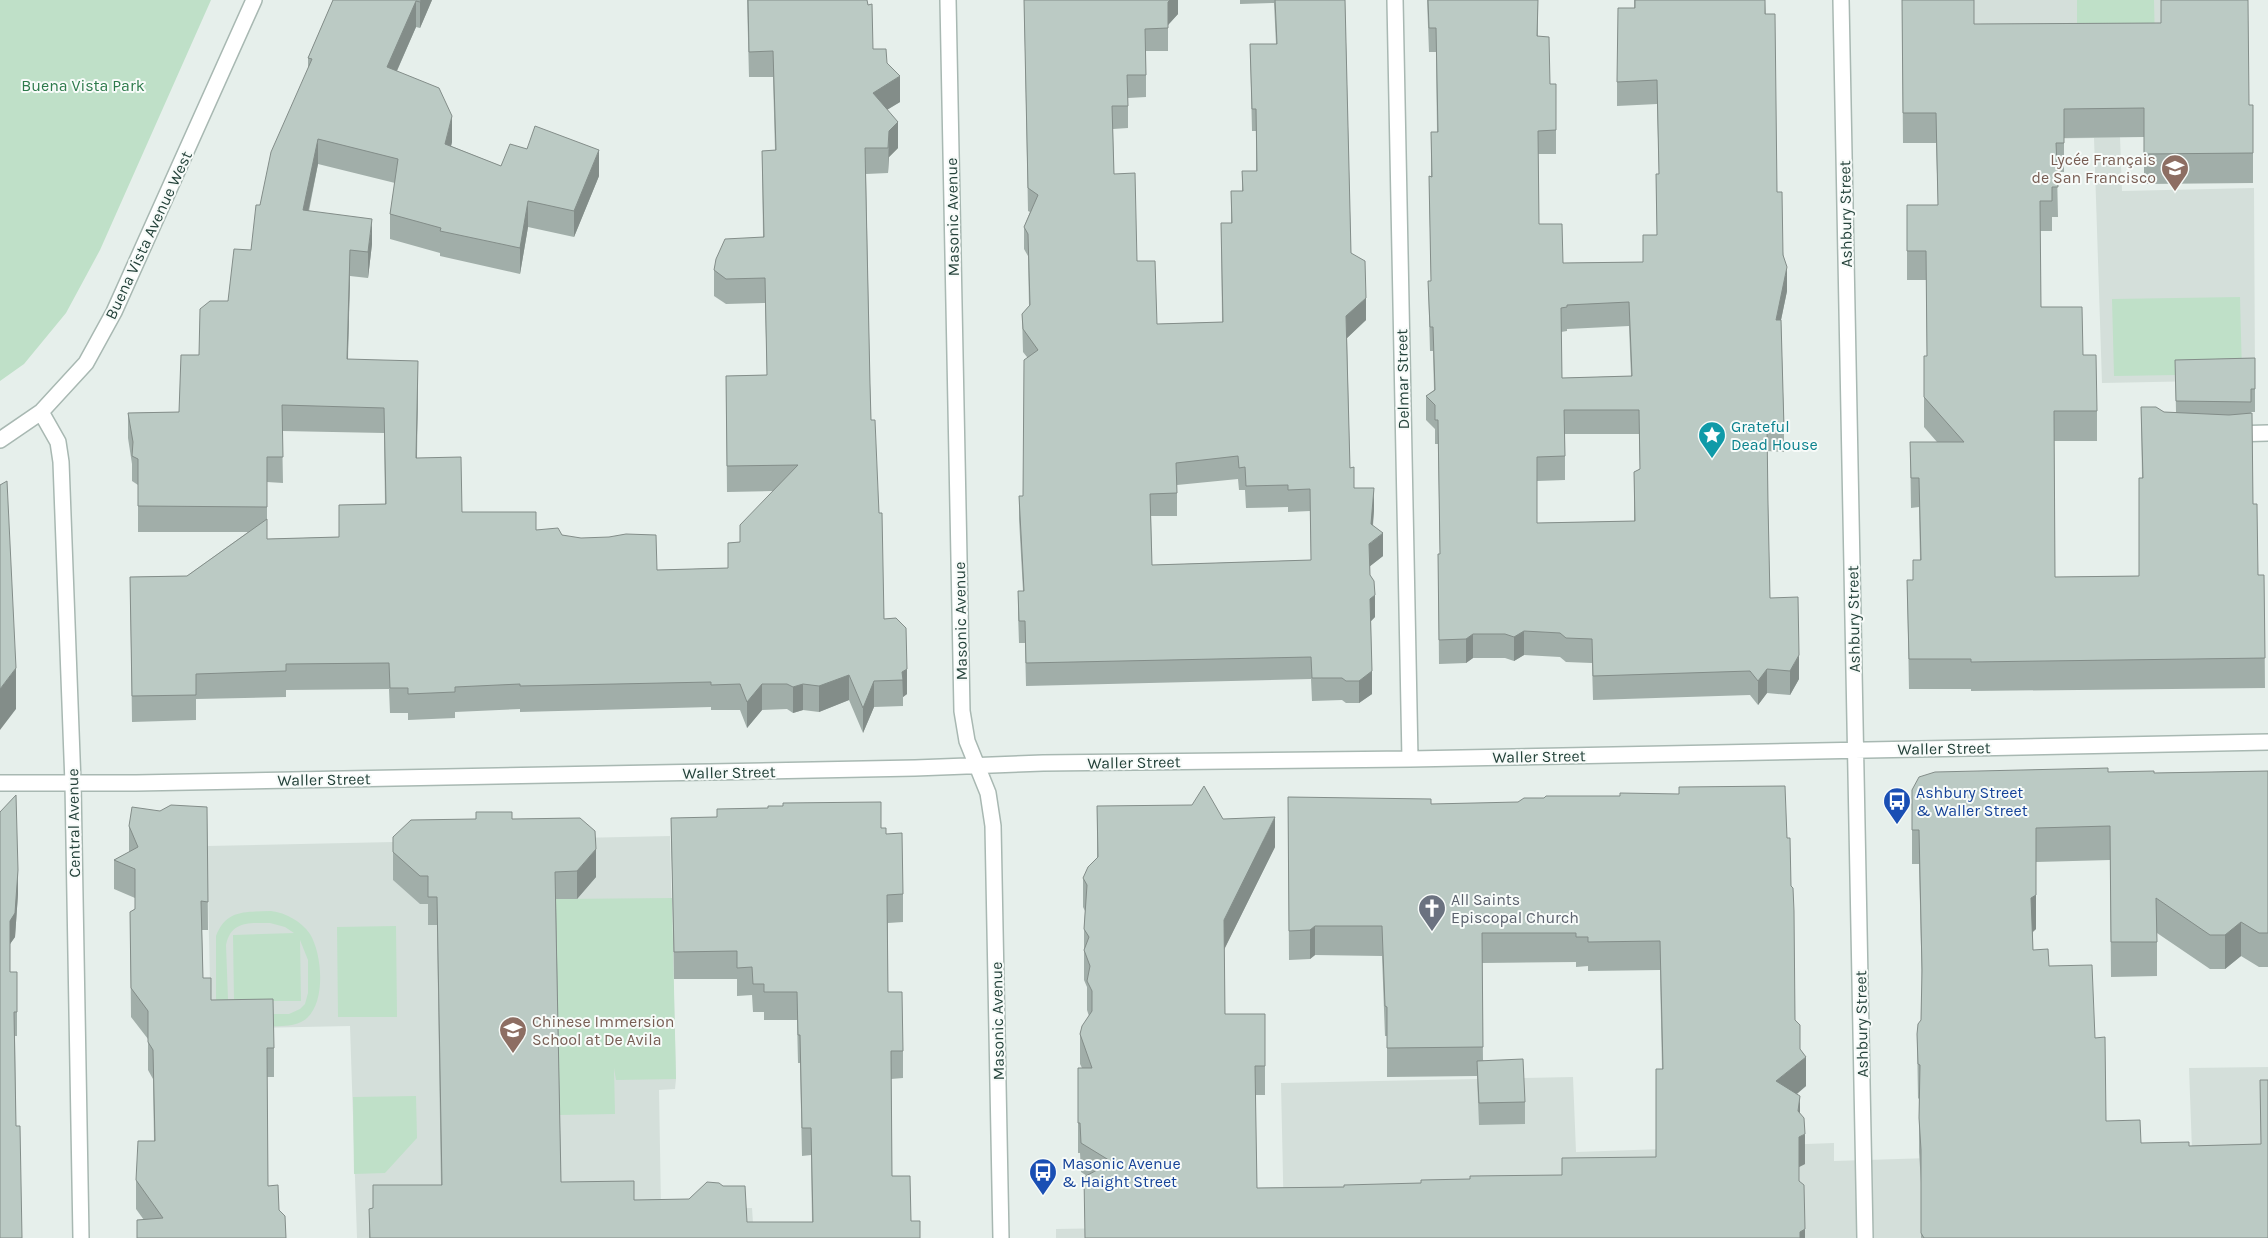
<svg xmlns="http://www.w3.org/2000/svg" width="2268" height="1238" viewBox="0 0 2268 1238" font-family="Karla,sans-serif">
<rect width="100%" height="100%" fill="#e6efeb"/>
<!-- built -->
<path fill="#d4dfda" d="M1902,0H2247L2120,137L2122,191L2254,188L2255,380L2102,383L2094,138L1903,143Z
M670,836L676,1079L675,1089L659,1090L661,1208H752L754,1238H357L350,1026L211,1029L207,846Z
M2268,1067V1238H1056V1229L1284,1225L1281,1083L1573,1077L1576,1152L1834,1143V1161L2192,1150L2189,1068Z"/>
<!-- green -->
<path fill="#bfe0c8" fill-rule="evenodd" d="M0,0H211L100,250L66,313L24,364L0,381Z
M2077,0H2154L2155,44L2077,35Z
M2240,297L2242,374L2114,376L2112,299Z
M672,898L676,1079L616,1080L614,1068L615,1114L559,1115L555,899Z
M271,911C286,913 301,921 310,934C323,955 327,1010 301,1022C286,1029 263,1025 246,1026L216,1001V936C226,909 246,912 271,911ZM270,923L285,927L294,933L233,935L234,1001H301L300,940L308,960V993L305,1004L300,1009L289,1014H248L229,1002L228,999L226,945C231,921 249,923 270,923Z
M396,926L397,1017H338L337,927Z
M416,1096L417,1138L385,1173L354,1174L353,1097Z"/>
<g fill="none" stroke-linecap="round" stroke-linejoin="round">
<!-- minor casing -->
<g stroke="#a8b8b2" stroke-width="18">
<path id="minor" d="M948,0L962,711L967,741L988,793L993,826L1001,1238
M1395,0L1410,759
M1841,0L1865,1238
M41,412L58,442L61,462L73,784L81,1238
M2232,434L2268,433
M0,440L41,412L86,363L114,312L254,0
M0,783H136L915,768L1043,763L1410,759L2268,742"/>
</g>
<!-- minor -->
<use href="#minor" stroke="#fff" stroke-width="15"/>
</g>
<!-- wall -->
<path fill="#a1aea9" fill-rule="evenodd" d="M333,0H432L420,28L416,27L397,71L452,142L451,146L501,166L599,176L574,237L528,227L520,274L440,256V253L390,239V214L395,183L318,164L309,211L372,244L368,278L350,276L348,359L418,387L417,458L462,512L536,530L562,535L657,570L728,568V543L740,542L773,491L727,492L726,376L767,375L765,303L726,304L714,296V270L763,237L762,151L775,150L773,77H749L747,0H867L873,49L887,63L900,102L887,110L898,148L889,157L888,173L866,174L870,384L871,420L879,513L884,619L896,618L907,694L903,697V706L874,707L863,733L849,700L819,712L803,710L793,713L787,709L762,710L747,728L740,710H711V707L520,712V709L455,712V718L408,720V713H390L389,689L286,690V697L196,699V720L132,722L130,577L187,576L248,532H138V485L132,481V464L128,438V413L179,412L199,355L228,301L251,250L308,69V58ZM282,431L384,433L385,504L339,505V537L267,539V482L283,483Z
M1024,0H1178V14L1168,25V51H1146V97L1128,98V128L1113,129L1114,174L1137,261L1157,324L1222,322L1221,223H1231V191H1242V171H1256V131H1252L1250,44H1276L1274,3L1240,4V0H1345L1351,253L1366,320L1347,338L1350,468L1354,488L1374,510L1373,526L1383,556L1370,566V575L1375,617L1371,621L1372,694L1359,703H1346L1342,700L1312,701L1311,679L1026,686L1025,643H1019L1018,614V591H1023L1019,519V496H1023L1027,357L1023,352L1022,314L1029,306L1028,256L1024,249V227L1030,212L1028,211ZM1238,479L1239,490H1245L1246,508L1288,507V512L1310,511L1311,560L1152,565L1151,516H1177V485Z
M1427,0H1538V36L1550,84L1556,130V154H1538L1539,224L1563,263L1643,262V235H1657L1656,174H1659L1657,104L1617,106V82L1634,8V0H1765L1777,192L1787,291L1781,320L1784,428V452L1767,451L1770,598L1799,679L1790,695L1767,693L1758,705L1750,695L1593,700L1592,663L1566,662L1560,657L1524,655L1514,661L1505,658H1473L1466,663L1439,664L1438,554H1440L1438,444H1435V429L1426,420V396L1434,390L1433,351H1430L1428,281H1431L1429,176L1431,177V132H1437L1436,52H1429ZM1629,326L1631,376L1562,378L1561,332L1567,331V329ZM1565,434H1639L1640,469L1634,472V521L1537,523V481L1565,480Z
M1902,0L1974,24L2161,23L2172,0L2249,105H2253V183L2144,184V137L2064,138V172H2057L2058,217H2052V231H2040L2041,307L2083,355L2097,411V441H2054L2055,577L2139,576L2142,478L2141,407L2164,412H2176L2175,360L2255,358V412H2251L2253,504L2258,575H2264L2265,688L1971,691V689H1909L1907,580H1913L1920,560L1919,507L1911,508L1910,442H1937L1924,427V356H1927L1926,280H1907V205H1938L1936,143H1903Z
M2268,771V967H2259L2241,956L2225,969H2210L2157,933V976L2111,977L2110,860L2036,862V929L2033,932V950L2049,966L2095,1038L2106,1121L2141,1143L2189,1146L2261,1144L2260,1080L2268,1238H1921V1183L1919,1152V1099L1918,1098L1917,1034L1921,1020L1922,988L1919,864H1912V790L2108,772L2154,773Z
M1288,797L1431,804L1787,838L1791,886L1795,1020L1806,1086L1797,1094L1800,1114L1805,1164L1799,1167V1181L1805,1238L1087,1176L1081,1172L1080,1153H1078V1068H1082L1080,1064V1034L1089,1016L1087,1010V987L1084,980V929L1085,911L1083,907V878L1097,858V806L1223,819L1275,847L1224,949L1225,1014L1265,1066V1095H1255L1257,1188L1344,1187L1421,1183L1470,1179L1562,1175L1656,1157L1662,1069L1660,970L1588,971V966L1576,967V962L1482,963L1483,1060L1525,1102V1124L1479,1125L1477,1076L1387,1077V1036H1385L1382,956L1315,955L1310,959L1289,960Z
M207,807L208,930H202L203,978L211,1000L274,1048V1077H267L268,1186L279,1210L286,1238H137V1220H144L136,1209V1180L154,1141L153,1079L148,1070V1039L131,1017L130,912L135,909V898L114,889V860L129,852V826L160,811Z
M0,812L18,894L15,937L10,944V972L17,1012V1036H15L16,1126Z
M671,818L881,828L886,834L903,894V922L888,923V992L903,1051V1078L891,1079L892,1176L911,1221L920,1238H369V1209L373,1208V1185H441L437,925H428V904H420L393,880V837L512,819L596,877L577,899H556L561,1182L634,1200L747,1222H812L811,1155L802,1156L800,1063H798L797,1020H764V1012H753L752,995L737,996V979H674Z"/>
<!-- shaded-wall -->
<path fill="#838d89" d="M421,0H432L420,28V2Z
M1170,0H1178V14L1168,25V2Z
M416,1V27L387,93V67Z
M900,76V102L873,118V93Z
M452,116V142L445,170V144Z
M898,122V148L889,157L888,173L889,131Z
M318,139V164L303,236V210Z
M599,150V176L574,237V211Z
M528,201V227L520,274V248Z
M372,219V244L368,278V252Z
M350,250V276L347,385V359Z
M1787,267V291L1776,344V320Z
M1366,298V320L1346,339V316Z
M418,361V387L416,483V458Z
M1374,488V510L1371,543L1383,533V556L1369,567V544Z
M1375,595V617L1370,622V599Z
M1524,631V655L1514,661V637Z
M1473,634V658L1466,663V639Z
M1799,655V679L1790,695V671Z
M16,668V709L0,730V689Z
M907,669V694L903,697L902,672Z
M1767,669V693L1758,705V681Z
M1372,671V694L1359,703V681Z
M849,675V700L819,712V686Z
M874,681V707L863,733V708Z
M762,684V710L747,728V702Z
M803,684V710L793,713V687Z
M1275,817V847L1224,950V920Z
M596,849V877L577,899V871Z
M18,870V894L15,937L10,944V921Z
M2036,895V929L2031,933V898Z
M2241,922V956L2225,969V935Z
M1315,926V955L1310,959V930Z
M1806,1057V1086L1776,1111V1081Z
M1800,1096V1125L1798,1111Z
M1805,1134V1164L1799,1167V1137Z
M1805,1229V1238H1800V1232Z"/>
<!-- building -->
<path fill="#bbcac4" stroke="#838d89" fill-rule="evenodd" d="M333,0H421L420,2L416,1L387,67L439,88L452,116L445,144L501,166L510,144L527,149L535,126L599,150L574,211L528,201L520,248L440,231L441,228L390,214L398,159L318,139L303,210L372,219L368,252L350,250L347,359L418,361L416,458L461,457L462,512H536V530L558,528L562,535L581,538L609,537L626,534L656,535L657,570L728,568V543L740,542V525L798,465L727,466L726,376L767,375L765,278L726,279L714,270L716,259L725,239L764,237L762,151L776,150L773,51L749,52L748,0H867L868,5L872,4L873,49H886L887,63L900,76L873,93L898,122L889,131L888,148H865L870,384L871,420H875L879,513H882L884,619L896,618L906,628L907,669L902,672L903,680L874,681L863,708L849,675L819,686L803,684L793,687L787,684H762L747,702L740,684L711,685V682L520,686V684L455,687V692L408,694V688H390L389,663L286,664V671L196,674V695L132,696L130,577L187,576L267,519V539L339,537V505L386,504L384,408L282,405L283,457H267V507L138,506V459L132,456L133,442L128,413L179,412L181,355H199L200,309L210,301H228L234,249L251,250L256,205H260L271,152L312,59L308,58Z
M1024,0H1170L1168,2V28L1145,29L1146,75H1127L1128,106H1112L1114,174L1135,173L1137,261H1155L1157,324L1223,322L1221,223H1232L1231,191H1243L1242,171H1257L1256,109H1252L1250,44H1277L1275,0H1345L1351,253L1365,261L1366,298L1346,316L1350,468L1354,467V488H1374L1371,524L1383,533L1369,544L1370,575L1374,581L1375,595L1370,599L1372,671L1359,681H1346L1342,678H1312L1311,657L1026,663L1025,621H1019L1018,591H1024L1019,496H1023L1024,360L1038,350L1023,329L1022,314L1030,305L1028,234L1024,227L1038,195L1028,188ZM1238,456L1239,468L1245,467L1246,486L1288,485V490L1310,489L1311,560L1152,565L1150,494L1177,493L1176,463Z
M1428,0H1538L1537,36L1549,37L1550,84H1556V130L1538,131L1539,224H1562L1563,263L1643,262V235H1657L1656,174H1659L1657,80L1617,82L1618,8H1635V0H1765V14H1775L1777,192H1782L1783,255L1787,267L1776,320H1781L1784,428L1767,427L1768,504L1770,598L1798,597L1799,655L1790,671L1767,669L1758,681L1750,671L1593,676L1592,639L1566,638L1560,633L1524,631L1514,637L1505,634H1473L1466,639L1439,640L1438,554H1440L1438,420H1435V405L1426,396L1435,390L1433,327H1430L1428,281H1431L1429,176L1432,177L1431,132H1438L1436,28H1429ZM1629,302L1632,376L1562,378L1561,308L1567,307V305ZM1564,410H1639L1640,469L1634,472L1635,521L1537,523V457L1565,456Z
M1902,0H1974V24L2161,23V0H2248L2249,105H2253V153L2144,154V108L2064,109V143H2056L2058,187H2052V201H2040L2041,307H2082L2083,355H2096L2097,411H2054L2055,577L2139,576V478H2143L2141,407H2156L2164,412L2229,415L2252,413L2253,504H2257L2258,575H2264L2265,658L1971,662V659H1909L1907,580H1913V560H1921L1919,478H1911L1910,442H1964L1924,397V356H1927L1926,251H1907V205H1938L1936,113H1903Z
M2255,358V389H2251V402L2176,401L2175,360Z
M7,481L16,668L0,689V485Z
M2108,768V772L2154,771V773L2268,771V933H2259L2241,922L2225,935H2210L2156,898L2157,942H2111L2110,826L2036,828V895L2031,898L2033,950L2048,949L2049,966L2092,965L2095,1038L2105,1037L2106,1121L2140,1120L2141,1143L2189,1142V1146L2261,1144L2260,1080H2268V1238H1924L1921,1233V1150L1919,1118L1920,1065L1918,1064L1917,1034L1918,1024L1921,1020L1922,970L1919,830H1912V790L1919,777L1935,772Z
M1204,786L1223,819L1275,817L1224,920L1225,1014H1265V1066H1255L1257,1188L1344,1187V1185L1421,1183V1180L1470,1179V1176L1562,1175V1158L1656,1157V1069H1663L1660,941L1588,942V937H1576V933H1482L1483,1047L1387,1048V1007L1385,1006L1382,926H1315L1310,930L1289,931L1288,797L1431,799V804L1518,802L1524,798H1544L1546,796H1620V793L1679,794V787L1785,786L1787,838H1790L1791,886L1793,888L1794,911L1795,1020L1800,1025V1049L1806,1057L1776,1081L1800,1096L1798,1111L1804,1118L1805,1134L1799,1137V1181L1804,1185L1805,1229L1800,1232V1238H1085L1084,1177L1112,1162L1081,1143L1080,1123H1078V1068H1092L1080,1034L1082,1026L1092,1011V991L1087,981L1090,966L1084,950L1089,937L1084,929L1087,885L1083,878L1088,867L1098,857L1097,806L1192,805Z
M16,795L18,870L15,913L10,921V972H17V1012H14L16,1126H20L22,1238H0V812Z
M881,802V828H886V834L902,833L903,894L887,895L888,992H902L903,1051H891L892,1176H910L911,1221H920V1238H370L369,1209L373,1208V1185H442L437,897H428V876H420L393,852V837L411,820L476,819V812H512V819L580,818L595,831L596,849L577,871L555,872L561,1182L634,1181V1200L689,1199L707,1182L719,1183L723,1186H745L747,1222H813L811,1128H802L800,1035H798L797,992H764V984H753L752,967L737,968V951L674,952L671,818L717,817V809L768,808V806H783V803Z
M171,805L207,807L208,902L201,901L203,978H211V1000L273,999L274,1048H267L268,1186L278,1185L279,1210L285,1216L286,1238H137V1220L163,1218L136,1180L138,1141H155L153,1050L148,1042V1011L131,988L130,912L135,909V869L114,860L138,847L129,826L132,807L160,811Z
M1523,1059L1525,1102L1479,1103L1477,1061Z"/>
<!-- icons -->
<defs>
<g id="school-pin" transform="scale(1.4375)"><path d="M0 17L-7.5 6A9.5 9.5 0 1 1 7.5 6Z" fill="#8d6e63" stroke="#f7fbf9"/><path d="M0-5L7-2L0 1L-7-2ZM-4 1L0 2.5L4 1V4Q0 6-4 4Z" fill="#fff"/></g>
<g id="sight-pin" transform="scale(1.4375)"><path d="M0 17L-7.5 6A9.5 9.5 0 1 1 7.5 6Z" fill="#0f9aa8" stroke="#f7fbf9"/><path d="M0-6L1.8-2.2L6-1.7L2.9 1.2L3.7 5.4L0 3.3L-3.7 5.4L-2.9 1.2L-6-1.7L-1.8-2.2Z" fill="#fff"/></g>
<g id="bus-pin" transform="scale(1.4375)"><path d="M0 17L-7.5 6A9.5 9.5 0 1 1 7.5 6Z" fill="#1a4fb4" stroke="#f7fbf9"/><path d="M-5-6H5V4H4V6H2V4H-2V6H-4V4H-5ZM-3.5-4V0h7V-4ZM-3.5 1.2v1.5H-2V1.2ZM2 1.2v1.5H3.5V1.2Z" fill="#fff"/></g>
<g id="church-pin" transform="scale(1.4375)"><path d="M0 17L-7.5 6A9.5 9.5 0 1 1 7.5 6Z" fill="#6b7280" stroke="#f7fbf9"/><path d="M-1.2-6h2.4v3.5h3.3v2.4h-3.3V6h-2.4V-.1h-3.3v-2.4h3.3Z" fill="#fff"/></g>
</defs>
<g fill-rule="evenodd">
<use href="#school-pin" x="2175" y="168"/>
<use href="#sight-pin" x="1712" y="435"/>
<use href="#bus-pin" x="1897" y="801"/>
<use href="#church-pin" x="1432" y="908"/>
<use href="#school-pin" x="513" y="1030"/>
<use href="#bus-pin" x="1043" y="1172"/>
</g>
<g text-anchor="middle" stroke-width="4" stroke-linejoin="round" paint-order="stroke">
<!-- park labels -->
<g font-size="16" fill="#2d7a4b" stroke="#f7fbf9">
<text x="83" y="91">Buena Vista Park</text>
</g>
<!-- education labels -->
<g font-size="16" fill="#785e54" stroke="#f7fbf9" text-anchor="end">
<text x="2156" y="165">Lycée Français<tspan x="2156" dy="18">de San Francisco</tspan></text>
<text x="532" y="1027" text-anchor="start">Chinese Immersion<tspan x="532" dy="18">School at De Avila</tspan></text>
</g>
<!-- street labels -->
<g font-size="16" fill="#24423a" stroke="#f7fbf9">
<text transform="translate(1845 214) rotate(-91)" y="6">Ashbury Street</text>
<text transform="translate(952 217) rotate(-91)" y="6">Masonic Avenue</text>
<text transform="translate(148 235) rotate(-65)" y="6">Buena Vista Avenue West</text>
<text transform="translate(1402 379) rotate(-91)" y="6">Delmar Street</text>
<text transform="translate(1853 619) rotate(-91)" y="6">Ashbury Street</text>
<text transform="translate(960 621) rotate(-91)" y="6">Masonic Avenue</text>
<text transform="translate(1944 748) rotate(-1)" y="6">Waller Street</text>
<text transform="translate(1539 756) rotate(-1)" y="6">Waller Street</text>
<text transform="translate(1134 762) rotate(-1)" y="6">Waller Street</text>
<text transform="translate(729 772) rotate(-1)" y="6">Waller Street</text>
<text transform="translate(324 779) rotate(-1)" y="6">Waller Street</text>
<text transform="translate(73 823) rotate(-91)" y="6">Central Avenue</text>
<text transform="translate(997 1021) rotate(-91)" y="6">Masonic Avenue</text>
<text transform="translate(1861 1024) rotate(-91)" y="6">Ashbury Street</text>
</g>
<!-- culture labels -->
<g font-size="16" fill="#0d838f" stroke="#f7fbf9" text-anchor="start">
<text x="1731" y="432">Grateful<tspan x="1731" dy="18">Dead House</tspan></text>
</g>
<!-- transit labels -->
<g font-size="16" fill="#164399" stroke="#f7fbf9" text-anchor="start">
<text x="1916" y="798">Ashbury Street<tspan x="1916" dy="18">&amp; Waller Street</tspan></text>
<text x="1062" y="1169">Masonic Avenue<tspan x="1062" dy="18">&amp; Haight Street</tspan></text>
</g>
<!-- worship labels -->
<g font-size="16" fill="#5b616d" stroke="#f7fbf9" text-anchor="start">
<text x="1451" y="905">All Saints<tspan x="1451" dy="18">Episcopal Church</tspan></text>
</g>
</g>
</svg>
